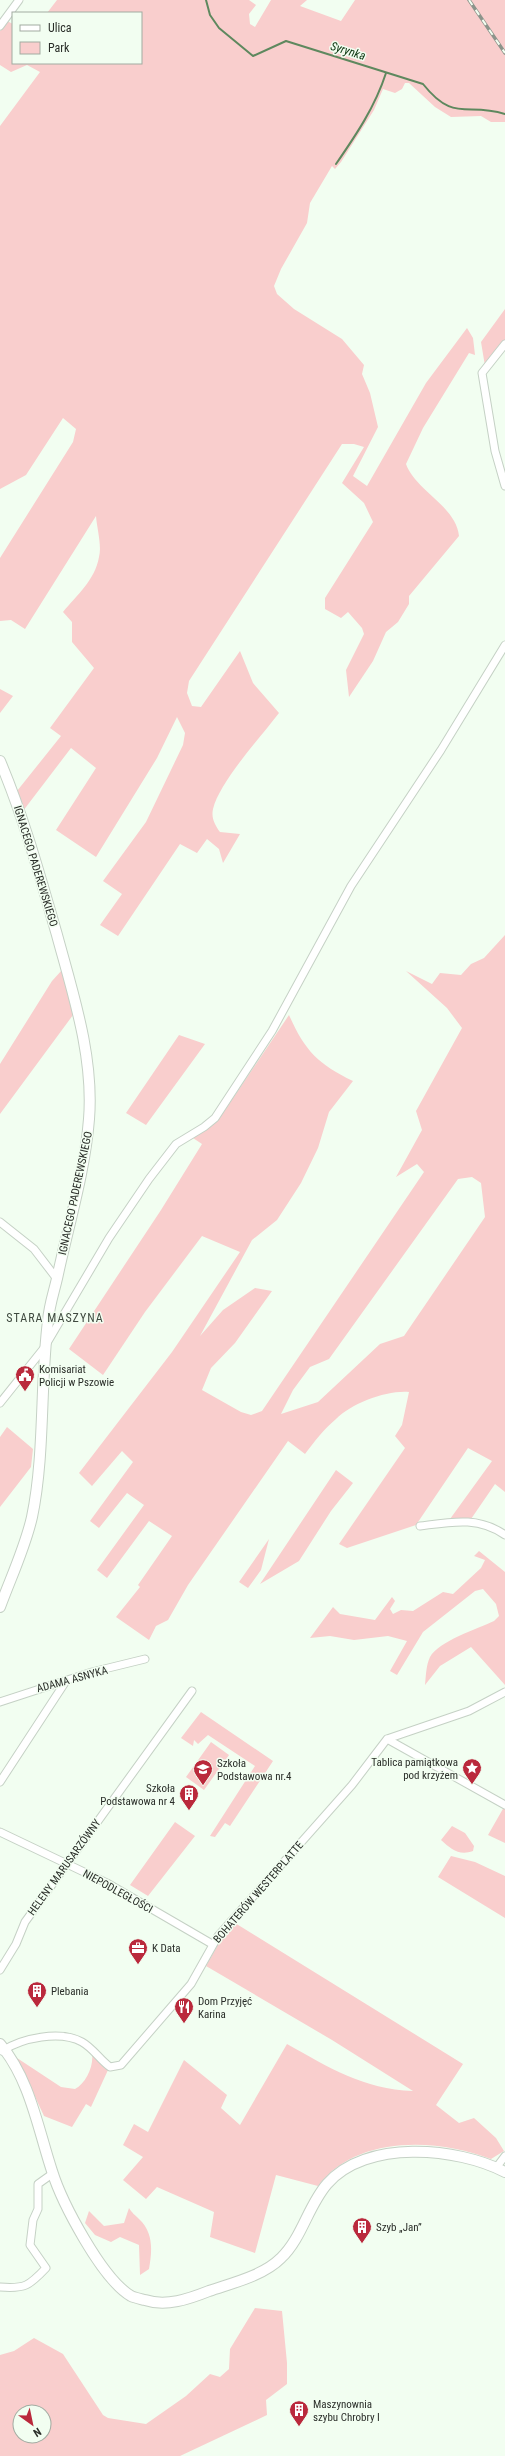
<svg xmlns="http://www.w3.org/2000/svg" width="505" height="2456" viewBox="0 0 505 2456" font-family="'Roboto Condensed',sans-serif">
<rect width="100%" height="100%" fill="#f2fef1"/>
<!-- green -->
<path fill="#f9cecd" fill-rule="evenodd" d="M57,0H249L256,5L249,14L250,24L255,27L271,0H307L300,6L341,21L355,0H505V122H491L481,116L451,117L435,107L409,83H405L402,89L395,93L383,89L374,110L341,162L335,169L332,166L310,203L307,223L281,269L274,286L277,294L294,309L342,339L364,365L362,374L370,393L378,427L353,476L367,486L426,383L467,328L473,338L475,355L469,353L423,428L406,464C415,490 456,506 459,536L409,596V604L398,622L386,632L373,661L349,697L346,670L364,634L362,628L348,612L341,618L325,609V598L373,522L364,503L342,483L364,447L354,444H342L189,681L187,693L192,706L201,707L240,651L253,683L279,713C260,738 220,781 213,809C211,818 215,825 220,832L240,834L223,863L219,849L207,839L197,853L180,844L118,936L100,925L122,894L103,881L146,822L183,745L185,733L177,717L157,758L96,857L56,830L96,768L71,748L23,811L17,791L61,736L50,728L94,668L72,642V622L63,612C77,595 95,580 99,557C102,546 97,529 96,516L25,629L11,620L0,621V558L73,442L76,429L63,418L26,475L0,489V126L40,72L27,65L11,72L0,65V31L7,21L13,24V63H141V13H47Z
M505,309V340L485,366L481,342Z
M0,689L13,696L0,713Z
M505,935V1492L495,1484L471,1519H450L492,1461L468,1448L416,1525L347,1548L339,1544L405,1448L395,1436L402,1425L409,1392C387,1390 352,1403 336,1419C324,1429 314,1442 305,1454L288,1441L188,1585L168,1620L156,1626L149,1640L116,1617L140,1587L138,1585L172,1536L149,1521L107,1578L97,1570L144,1505L127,1493L99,1528L90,1521L133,1462L122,1451L92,1486L79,1473L172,1352L240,1252L202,1236L145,1312L103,1375L69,1349L161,1210L202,1144L193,1138L219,1119L289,1015C305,1051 318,1064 353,1081L329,1112L318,1148L301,1183L277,1220L252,1240L200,1336L223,1310L255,1288L272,1291L235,1343L211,1368L202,1390L241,1412L251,1415L262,1411L424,1172L417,1164L396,1177L422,1130L416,1111L462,1028L447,1008L406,971L432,984L440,973L461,975L471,964L484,958ZM472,1177L481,1183L485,1217L404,1336L380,1344L318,1402L281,1414L293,1390L310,1367L329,1359L458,1179Z
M62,970L73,1015L0,1114V1064L52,981Z
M179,1035L205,1044L146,1125L126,1113Z
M7,1427L33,1449L31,1467L0,1507V1437Z
M336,1470L353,1483L331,1511L299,1561L260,1584Z
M269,1539L261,1570L248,1588L239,1582Z
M479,1551L505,1572V1685L471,1647L440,1666L425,1685C426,1676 426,1665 430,1657C439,1641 477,1629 494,1621L499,1616L496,1604L483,1589L475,1591L423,1632L397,1675L390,1671L407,1641L388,1636L354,1640L330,1636L310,1638L333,1607L340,1614L375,1620L392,1597L395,1601L390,1609L393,1614L401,1610L413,1611L443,1592L453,1594L481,1568L485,1560L474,1556Z
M201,1712L273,1761L230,1826L225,1823L215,1837L210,1836L255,1766L208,1735L198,1744L194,1740L193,1746L181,1738Z
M211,1742L229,1755L204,1790L186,1777Z
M504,1807L505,1808V1843L488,1835Z
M175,1822L195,1836L148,1896L130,1885Z
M452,1826L465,1833L474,1846L473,1851C459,1856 451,1849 441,1840Z
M451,1856L475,1862L505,1876V1918L438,1877Z
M235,1923L463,2064L436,2105L459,2123L474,2118L496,2138L504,2151L491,2159C437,2138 356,2135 318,2186L276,2175L255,2253L210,2237L214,2212L157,2187L146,2199L123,2180L143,2157L123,2145L134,2124L148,2132L184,2060L227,2095L221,2108L240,2125L287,2044C330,2068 363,2089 413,2091L332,2040L206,1966L219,1943Z
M92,2053L108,2070L91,2107L86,2104L72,2127L44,2116L17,2058L61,2087L75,2089C86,2083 94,2066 92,2053Z
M129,2208C132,2213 135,2215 139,2219C154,2233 152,2251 149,2269L140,2275L139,2245L120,2237L111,2242L95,2235L85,2223L89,2211L104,2226L124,2223Z
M255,2308L282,2311L287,2363V2384L266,2400L267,2415L180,2456H0V2355L14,2351L34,2338L63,2354L103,2415L108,2418L146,2424L186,2396L210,2374L220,2377L229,2369L230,2349ZM20,2412H44V2436H20Z"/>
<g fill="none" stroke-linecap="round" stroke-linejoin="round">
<!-- stream -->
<path stroke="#5e885e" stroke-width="2" d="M206,0L210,15L219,28L253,56L286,41L423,84C454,123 466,102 505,114
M336,164C356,135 375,107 386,73"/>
<!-- street casing -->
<g stroke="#c5d1c5" stroke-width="9">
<path id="street" d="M0,26L19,0
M505,344L482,373L495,451L505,486
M0,1222L34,1249L57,1279
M0,1403L44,1348L109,1238L149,1179L176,1144L204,1127L215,1118L272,1031L351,886L441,750L505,645
M420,1526C451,1522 478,1516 505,1535
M0,1702L92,1672L145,1659
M387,1739L505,1805
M0,1782L66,1681
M0,1832L107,1883L212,1944
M0,1970L16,1944L25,1922L192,1691
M2,2051C22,2038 60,2030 82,2042C93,2048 100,2060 110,2067L121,2065L191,1984L218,1936L352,1785L387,1739L469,1711L505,1692
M496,2168L505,2156
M0,2287C25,2289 29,2286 46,2268L30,2245L33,2220L38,2209V2184L52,2174"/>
</g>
<!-- secondary casing -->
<g stroke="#c5d1c5" stroke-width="12">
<path id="secondary" d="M0,761C24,818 40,876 57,935C73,994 94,1057 89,1119C85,1171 69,1223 58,1274C55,1289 49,1305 48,1321C40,1384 45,1455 32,1517C25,1548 11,1577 0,1607
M0,2044C30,2079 38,2129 52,2171C62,2203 102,2279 131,2296C135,2298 141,2299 145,2300C166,2307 189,2299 209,2291C232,2283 263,2276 281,2258C302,2238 308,2206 327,2184C366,2139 457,2147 505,2172"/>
</g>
<!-- street -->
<use href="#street" stroke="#fff" stroke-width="7"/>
<!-- secondary -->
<use href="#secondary" stroke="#fff" stroke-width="10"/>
<!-- rail casing -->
<g stroke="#8c948b" stroke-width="3.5">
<path id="rail" d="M469,0L505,53"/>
</g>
<!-- rail -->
<use href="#rail" stroke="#f2fef1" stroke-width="2" stroke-dasharray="6" stroke-linecap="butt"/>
</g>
<!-- icons -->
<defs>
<g id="civic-pin" transform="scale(1)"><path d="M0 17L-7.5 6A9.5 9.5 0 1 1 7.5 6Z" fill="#ba293c" stroke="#f2fef1"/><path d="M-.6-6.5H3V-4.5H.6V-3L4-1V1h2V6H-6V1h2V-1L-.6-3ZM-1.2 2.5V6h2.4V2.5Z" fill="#fff"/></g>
<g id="sight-pin" transform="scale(1)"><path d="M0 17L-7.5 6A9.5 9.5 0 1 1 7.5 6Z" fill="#ba293c" stroke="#f2fef1"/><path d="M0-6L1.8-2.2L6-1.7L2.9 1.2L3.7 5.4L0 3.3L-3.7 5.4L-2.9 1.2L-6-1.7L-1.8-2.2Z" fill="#fff"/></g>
<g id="school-pin" transform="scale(1)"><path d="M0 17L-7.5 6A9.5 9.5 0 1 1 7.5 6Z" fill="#ba293c" stroke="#f2fef1"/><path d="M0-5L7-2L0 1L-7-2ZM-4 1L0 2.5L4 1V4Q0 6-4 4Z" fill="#fff"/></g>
<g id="building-pin" transform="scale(1)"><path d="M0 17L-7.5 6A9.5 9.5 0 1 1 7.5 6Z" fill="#ba293c" stroke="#f2fef1"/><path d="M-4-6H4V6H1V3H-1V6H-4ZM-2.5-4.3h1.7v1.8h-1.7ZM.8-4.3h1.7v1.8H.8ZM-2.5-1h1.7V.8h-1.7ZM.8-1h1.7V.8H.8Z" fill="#fff"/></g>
<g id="office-pin" transform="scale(1)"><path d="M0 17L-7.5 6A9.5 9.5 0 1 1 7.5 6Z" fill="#ba293c" stroke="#f2fef1"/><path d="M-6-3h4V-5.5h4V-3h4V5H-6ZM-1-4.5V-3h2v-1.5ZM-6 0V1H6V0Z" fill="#fff"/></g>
<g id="restaurant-pin" transform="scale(1)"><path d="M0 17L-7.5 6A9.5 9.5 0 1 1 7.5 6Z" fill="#ba293c" stroke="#f2fef1"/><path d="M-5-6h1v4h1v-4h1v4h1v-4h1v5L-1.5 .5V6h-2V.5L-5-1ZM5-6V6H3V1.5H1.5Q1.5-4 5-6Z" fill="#fff"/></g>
</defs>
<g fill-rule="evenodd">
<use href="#civic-pin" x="25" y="1375"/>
<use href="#sight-pin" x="472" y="1768"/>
<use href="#school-pin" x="203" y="1769"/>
<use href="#building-pin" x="189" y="1794"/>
<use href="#office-pin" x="138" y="1948"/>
<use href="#building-pin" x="37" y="1991"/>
<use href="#restaurant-pin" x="184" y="2007"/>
<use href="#building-pin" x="362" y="2227"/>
<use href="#building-pin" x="299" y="2410"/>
</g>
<g text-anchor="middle" stroke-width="3" stroke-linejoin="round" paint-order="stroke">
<!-- street labels -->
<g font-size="11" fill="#2a2e29" stroke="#f2fef1">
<text transform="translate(36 866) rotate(73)" y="4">IGNACEGO PADEREWSKIEGO</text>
<text transform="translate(75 1193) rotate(-78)" y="4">IGNACEGO PADEREWSKIEGO</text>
<text transform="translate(72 1679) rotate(-15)" y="4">ADAMA ASNYKA</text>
<text transform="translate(64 1867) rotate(-54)" y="4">HELENY MARUSARZÓWNY</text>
<text transform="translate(118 1891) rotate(29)" y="4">NIEPODLEGŁOŚCI</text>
<text transform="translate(258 1892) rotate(-49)" y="4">BOHATERÓW WESTERPLATTE</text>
</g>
<!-- poi labels -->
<g font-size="11" fill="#2a2e29" stroke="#f2fef1" text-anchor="start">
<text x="39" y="1373">Komisariat<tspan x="39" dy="13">Policji w Pszowie</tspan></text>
<text x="458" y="1766" text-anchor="end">Tablica pamiątkowa<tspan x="458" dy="13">pod krzyżem</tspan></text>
<text x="217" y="1767">Szkoła<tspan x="217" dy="13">Podstawowa nr.4</tspan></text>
<text x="175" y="1792" text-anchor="end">Szkoła<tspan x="175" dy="13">Podstawowa nr 4</tspan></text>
<text x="152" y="1952">K Data</text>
<text x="51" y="1995">Plebania</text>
<text x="198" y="2005">Dom Przyjęć<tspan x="198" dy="13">Karina</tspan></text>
<text x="376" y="2231">Szyb „Jan”</text>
<text x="313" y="2408">Maszynownia<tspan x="313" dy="13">szybu Chrobry I</tspan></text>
</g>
<!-- water labels -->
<g font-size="12" font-style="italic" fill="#0e3711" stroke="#f2fef1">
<text transform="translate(348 51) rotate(17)" y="4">Syrynka</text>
</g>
<!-- neighbourhood labels -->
<g font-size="12" letter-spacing="1" fill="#404a40" stroke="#f2fef1">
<text x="55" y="1322">STARA MASZYNA</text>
</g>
</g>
<!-- legend -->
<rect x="12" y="12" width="130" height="52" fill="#f2fef1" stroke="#a2aba1"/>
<rect x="20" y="25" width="20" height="6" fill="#ffffff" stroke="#a2aba1"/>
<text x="48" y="32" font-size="12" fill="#2a2e29">Ulica</text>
<rect x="20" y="42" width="20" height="12" fill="#f9cecd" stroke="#a2aba1"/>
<text x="48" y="52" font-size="12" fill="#2a2e29">Park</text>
<!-- north arrow -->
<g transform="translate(32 2424) rotate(147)"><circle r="19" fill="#f2fef1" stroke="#a2aba1"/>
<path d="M0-3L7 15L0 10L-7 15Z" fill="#ba293c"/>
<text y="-6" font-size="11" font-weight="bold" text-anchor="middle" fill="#2a2e29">N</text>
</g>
</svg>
